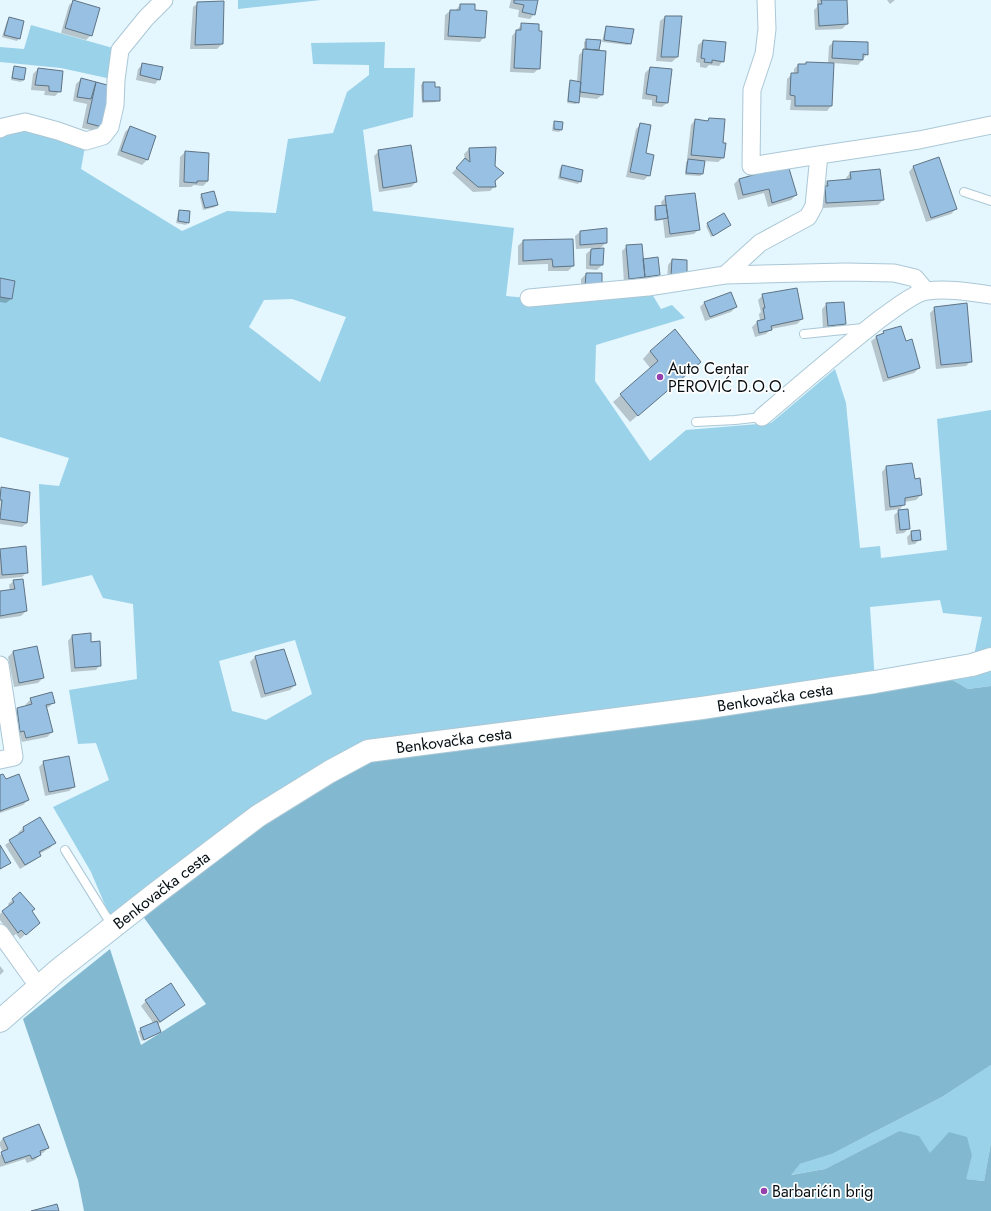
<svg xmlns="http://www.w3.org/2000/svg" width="991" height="1211" viewBox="0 0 991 1211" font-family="Jost,sans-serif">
<rect width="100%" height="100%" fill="#e4f6fe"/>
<!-- green -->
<path fill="#9ad2e9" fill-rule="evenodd" d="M238,0H321L238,9Z
M31,25L120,50L116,80L61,68L0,62V47L24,49Z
M385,42L384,68H415L413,117L363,130L373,211L514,228L506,296L529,298L652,294L661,309L672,305L685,318L596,345L595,381L650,461L686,430L771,423L835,369L846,403L860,548L880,546L881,558L947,550L937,419L991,410V686L968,689L937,671L972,665L982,617L943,613L940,600L870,607L875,682L114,926L91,872L53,807L109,780L96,743L78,744L69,690L137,679L133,604L103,598L92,575L42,586L39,484L59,486L69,458L0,437V129L3,127L86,141L81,169L182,231L227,211L276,213L288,139L333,133L347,92L369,75V65L313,64L311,43ZM292,299L346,317L320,382L249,327L264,300ZM295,640L312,694L266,720L232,711L219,661Z
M991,1065V1143L984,1181L965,1179L972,1156L929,1153L899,1131L825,1169L790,1175L800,1164L832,1154L876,1131L942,1097Z"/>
<!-- forest -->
<path fill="#82b9d0" d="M937,671L968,689L991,686V1065L942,1097L876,1131L832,1154L800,1164L791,1175L825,1169L899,1131L919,1136L930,1153L949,1132L967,1137L972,1156L966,1179L984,1181L991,1143V1211H84L78,1180L23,1019L110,949L141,1045L206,1004L137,908L368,751Z"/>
<!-- shadow -->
<path fill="#0003" d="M511,0H537L534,14L530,19L518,17L519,10L509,8Z
M817,0H846L847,24L842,29L815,30L814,10L817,7Z
M887,0H895L890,4Z
M74,1L91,35L86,40L61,33L69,5Z
M198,3L222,44L217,49H190L193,7Z
M460,5L474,11L484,37L480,42L444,40L445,15L450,11H455Z
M665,17L677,57L672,62L656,61L660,21Z
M9,19L19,38L17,41L2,37L7,21Z
M522,24L539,68L534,73L510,72L512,36Z
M607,27L630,43L628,45L602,42L605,29Z
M587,40L600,41L598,51L602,95L597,99L578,97V102L576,104L567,103L569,83L571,81L577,82L579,55L584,50V42Z
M703,41L723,61L719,66L709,65L706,68L700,67V63L696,62L698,45Z
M834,42L867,54L858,65L833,63L831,106L827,111L790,110L791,100H786L787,79L792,74H794V69L798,65H804L807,63L828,64L829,46Z
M143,64L159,79L155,84L136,80L138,69Z
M15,67L23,80L21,82L11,80L13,69Z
M650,68L667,103L662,107L652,106V100L642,99L645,73Z
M38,69L60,91L55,96L44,95L45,91L31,90L33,74Z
M81,79L110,86L101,126L96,131L82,128L87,104L73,101L76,84Z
M423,83L439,100L436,102L422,103L421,85Z
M709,119L722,144L723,158L718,162L704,161L702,174L700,176L685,175L686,162L689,160L687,159L691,125L695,120L706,122Z
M555,122L561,130L559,132L552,131L553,124Z
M641,124L649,175L644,180L626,177L636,129Z
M130,127L155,137L147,160L142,165L117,155L125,132Z
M495,148V186L490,191L473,192L452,173L465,160L464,154L469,149Z
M379,151L416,182L411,187L379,192L374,156Z
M185,152L208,154V181L203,186L194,185L191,187H179L180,157Z
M939,159L956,209L951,214L926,222L909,172L913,167Z
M562,166L580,181L578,184L558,179L560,168Z
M850,173L883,200L878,205L822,208L823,187L827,182L846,181V178Z
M739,179L796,195L791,200L768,207L764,193L738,200L734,184Z
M202,195L217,205L215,207L203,210L200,197Z
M666,197L699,229L694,234L665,238L663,220L654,221V209L656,207H662L661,202Z
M180,211L188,222L186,225L176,223L178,213Z
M708,224L730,225L711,237L706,226Z
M580,232L606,243L599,249H603L602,265L597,270L586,269V254L593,248L576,249L575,236Z
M523,241L573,266L568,271H548V264L518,265V246Z
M627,246L659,275L654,280L624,283L622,251Z
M672,260L686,272L667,282L668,265Z
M586,274H601L581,292V279Z
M0,279L11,299L6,303L0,302Z
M763,295L802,319L797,324L771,329L766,334L755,337L752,327L757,322L760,321L759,314L761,312L758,300Z
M705,302L736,307L731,312L705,321L700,307Z
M827,304L845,324L840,329L823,330L822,309Z
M935,308L971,361L966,366L936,369L930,313Z
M884,332L919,368L914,373L883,382L871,341Z
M650,351L700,362L630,422L613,402L651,369L643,359Z
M886,467L914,480L921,495L916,500L904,502V504L900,509L885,511L882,472Z
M1,488L27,523L22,527L0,524Z
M899,511L909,528L904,533L896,534L894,515Z
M912,532L920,539L915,544L908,545L907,537Z
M25,547L27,572L22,577L0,579V550Z
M14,581L26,611L21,616L0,619V592L10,591L9,585Z
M72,636L90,643L100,665L96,670L71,672L68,641Z
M36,648L43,678L38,683L14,687L8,657L13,652Z
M283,650L295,685L290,690L261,698L250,662L255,657Z
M31,699L54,702L49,707L46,708L52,732L47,737L22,742L20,735L16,736L12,713L17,709L26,706V704Z
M44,762L74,787L69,791L45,796L39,767Z
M0,776L28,800L23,805L0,813Z
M23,828L54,843L50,848L39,854L40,855L35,860L20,869L5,845L19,835L18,833Z
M13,899L31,912L34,927L20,939L16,934L12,937L0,920V914L9,906L8,904Z
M0,966L4,971L0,975Z
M146,1001L184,1005L179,1009L157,1025L160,1032L158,1034L142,1041L138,1031L154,1024L141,1006Z
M3,1138L48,1148L43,1153L39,1154L40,1155L35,1160L27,1163L25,1159L0,1167V1155L3,1153L0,1146V1142Z"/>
<!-- building -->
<path fill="#97c0e2" stroke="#5f7485" d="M73,0L100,8L92,36L65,28Z
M514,0H538L535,15L522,12L524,5L514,3Z
M821,0H847L848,24L819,26L818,4H822Z
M224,1L223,44L195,45L197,2Z
M460,4H475V10L487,11L485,38L448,36L450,10H460Z
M665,16H682L678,57H661Z
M9,17L24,21L20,39L4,35Z
M521,23L539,24V31H542L540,69L514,68L516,30H521Z
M606,26L634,29L631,44L604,40Z
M586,39L601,40L599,50L586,49Z
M703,40L726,42L724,62L712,60V63L704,62L705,59L701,58Z
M833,41L868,42V55L863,54V60L832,58Z
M583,49L606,51L603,95L580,92Z
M806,62L834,63L832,106H795V96L790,95L791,73H798V64H806Z
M142,63L163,67L160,80L140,75Z
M14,66L26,68L24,80L12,78Z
M650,67L672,69L668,103L656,102L657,96L646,94Z
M38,68L63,71L61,92L49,91V86L35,85Z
M81,78L96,82L91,99L77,97Z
M570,80L581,82L579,103L568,101Z
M96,82L111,86L102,127L87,123Z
M423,82H435V87H440V101H423Z
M709,118L725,119L723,143H726L724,158L691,155L695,119L708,121Z
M554,121L563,122L562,130L554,129Z
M640,123L651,125L646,153L654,155L650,176L630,172Z
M130,126L156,136L148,160L121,151Z
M411,145L417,182L383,188L378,150Z
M496,147L495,166L504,173L495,181L496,187H478L456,168L465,158L470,162L469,148Z
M185,151L209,153L208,181H197V183L184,182Z
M939,157L957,209L931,218L913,166Z
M688,159L705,161L703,174L686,173Z
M562,165L583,170L581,182L560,177Z
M788,165L797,195L772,203L769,189L743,195L739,179Z
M880,169L884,200L826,203L825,186H828L827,181L851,179L850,172Z
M214,191L218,205L205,208L201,194Z
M695,193L700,230L670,234L665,196Z
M666,205L668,218L656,220L655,206Z
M179,210L190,211L189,223L178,221Z
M724,213L731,225L713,236L707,223Z
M607,228V243L580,245V231Z
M573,239L574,266L553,267L552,259L523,261V240Z
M642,244L645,277L629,279L626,245Z
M604,248L603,265H590L591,249Z
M658,257L660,275L645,277L643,259Z
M672,259L687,260V273H682L681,278L671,277Z
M586,273H602V288H585Z
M0,278L15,281L12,299L0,297Z
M797,288L803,319L771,326L772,330L759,333L757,321L765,319L763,308H765L762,294Z
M731,292L737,307L710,317L704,302Z
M844,302L846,324L828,326L826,303Z
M967,303L972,362L941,365L934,307Z
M901,326L906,341L912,339L920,368L888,378L876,336L884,333L883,331Z
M675,329L701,362L638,416L620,394L658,361L650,351Z
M912,463L915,479L920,478L922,495L905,498V505L890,507L886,466Z
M1,487L30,492L27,523L0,519L2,500H0Z
M908,509L910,529L900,530L898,510Z
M920,530L921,540L912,541L911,531Z
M26,546L28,573L2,575L0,549Z
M23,579L27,611L0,616V591L15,589L13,580Z
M91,633V642L100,641L101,666L75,668L72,635Z
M37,646L44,678L19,683L13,651Z
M284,649L296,685L265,694L255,656Z
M52,692L55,703L46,705L53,732L26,738L24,731L20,732L17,708L32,704L30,698Z
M69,756L75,787L49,792L43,761Z
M3,774L6,779L19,774L29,800L0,811V775Z
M40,817L56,843L39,852L41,856L25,865L9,840L24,831L23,827Z
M0,845L11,863L0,869Z
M20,892L35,909L32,911L40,923L26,935L21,930L18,933L2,911L14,902L12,899Z
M171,983L185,1005L160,1022L145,1000Z
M157,1021L161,1032L144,1040L140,1028Z
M39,1124L49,1148L40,1151L41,1155L32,1159L30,1155L5,1163L1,1152L8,1149L3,1138Z
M57,1204L59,1211H31Z"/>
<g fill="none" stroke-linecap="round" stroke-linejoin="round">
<!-- service casing -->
<g stroke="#abc8d6" stroke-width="10">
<path id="service" d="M964,192L991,201
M804,334L863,328
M696,422L735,420L762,417
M65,850L106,916L114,925"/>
</g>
<!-- minor casing -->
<g stroke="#abc8d6" stroke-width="19">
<path id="minor" d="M766,0L767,29L764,54L752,90L751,166L819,155
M0,129L3,127L25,122L58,131L86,141L103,136L110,127L115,105L116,80L120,50L146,18L164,0
M725,275L760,243L808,217L814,206L819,155L919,140L991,125
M529,298L648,287L725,275L845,272L894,273L915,278L926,291
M762,417C801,384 840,350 880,319C890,312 915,292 927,291C948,288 970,292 991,295
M0,665L14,757L0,760
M0,933L38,986"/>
</g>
<!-- secondary casing -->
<g stroke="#abc8d6" stroke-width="24">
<g id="secondary">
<path id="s1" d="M0,1021L57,971L155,894L258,816L329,772L368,751L702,708L875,682L972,665L991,659"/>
</g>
</g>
<!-- service -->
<use href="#service" stroke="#fff" stroke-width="8"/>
<!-- minor -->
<use href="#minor" stroke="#fff" stroke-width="17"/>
<!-- secondary -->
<use href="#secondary" stroke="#fff" stroke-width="22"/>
</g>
<!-- markers -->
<g fill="#9640ad" stroke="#fff" stroke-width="1.5">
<circle cx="660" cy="377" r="4"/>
<circle cx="764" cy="1191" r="4"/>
</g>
<g text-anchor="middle" stroke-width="3.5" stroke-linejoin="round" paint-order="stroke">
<!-- poi labels -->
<g font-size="16" fill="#061015" stroke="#fff" text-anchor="start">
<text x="668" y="374">Auto Centar<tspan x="668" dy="18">PEROVIĆ D.O.O.</tspan></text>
<text x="772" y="1197">Barbarićin brig</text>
</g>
<!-- street labels -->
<g font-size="16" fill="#061015" stroke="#fff">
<text dy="6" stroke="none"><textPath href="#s1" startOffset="868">Benkovačka cesta</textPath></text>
<text dy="6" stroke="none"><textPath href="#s1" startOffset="544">Benkovačka cesta</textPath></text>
<text dy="6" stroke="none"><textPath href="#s1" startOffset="208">Benkovačka cesta</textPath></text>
</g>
</g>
</svg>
